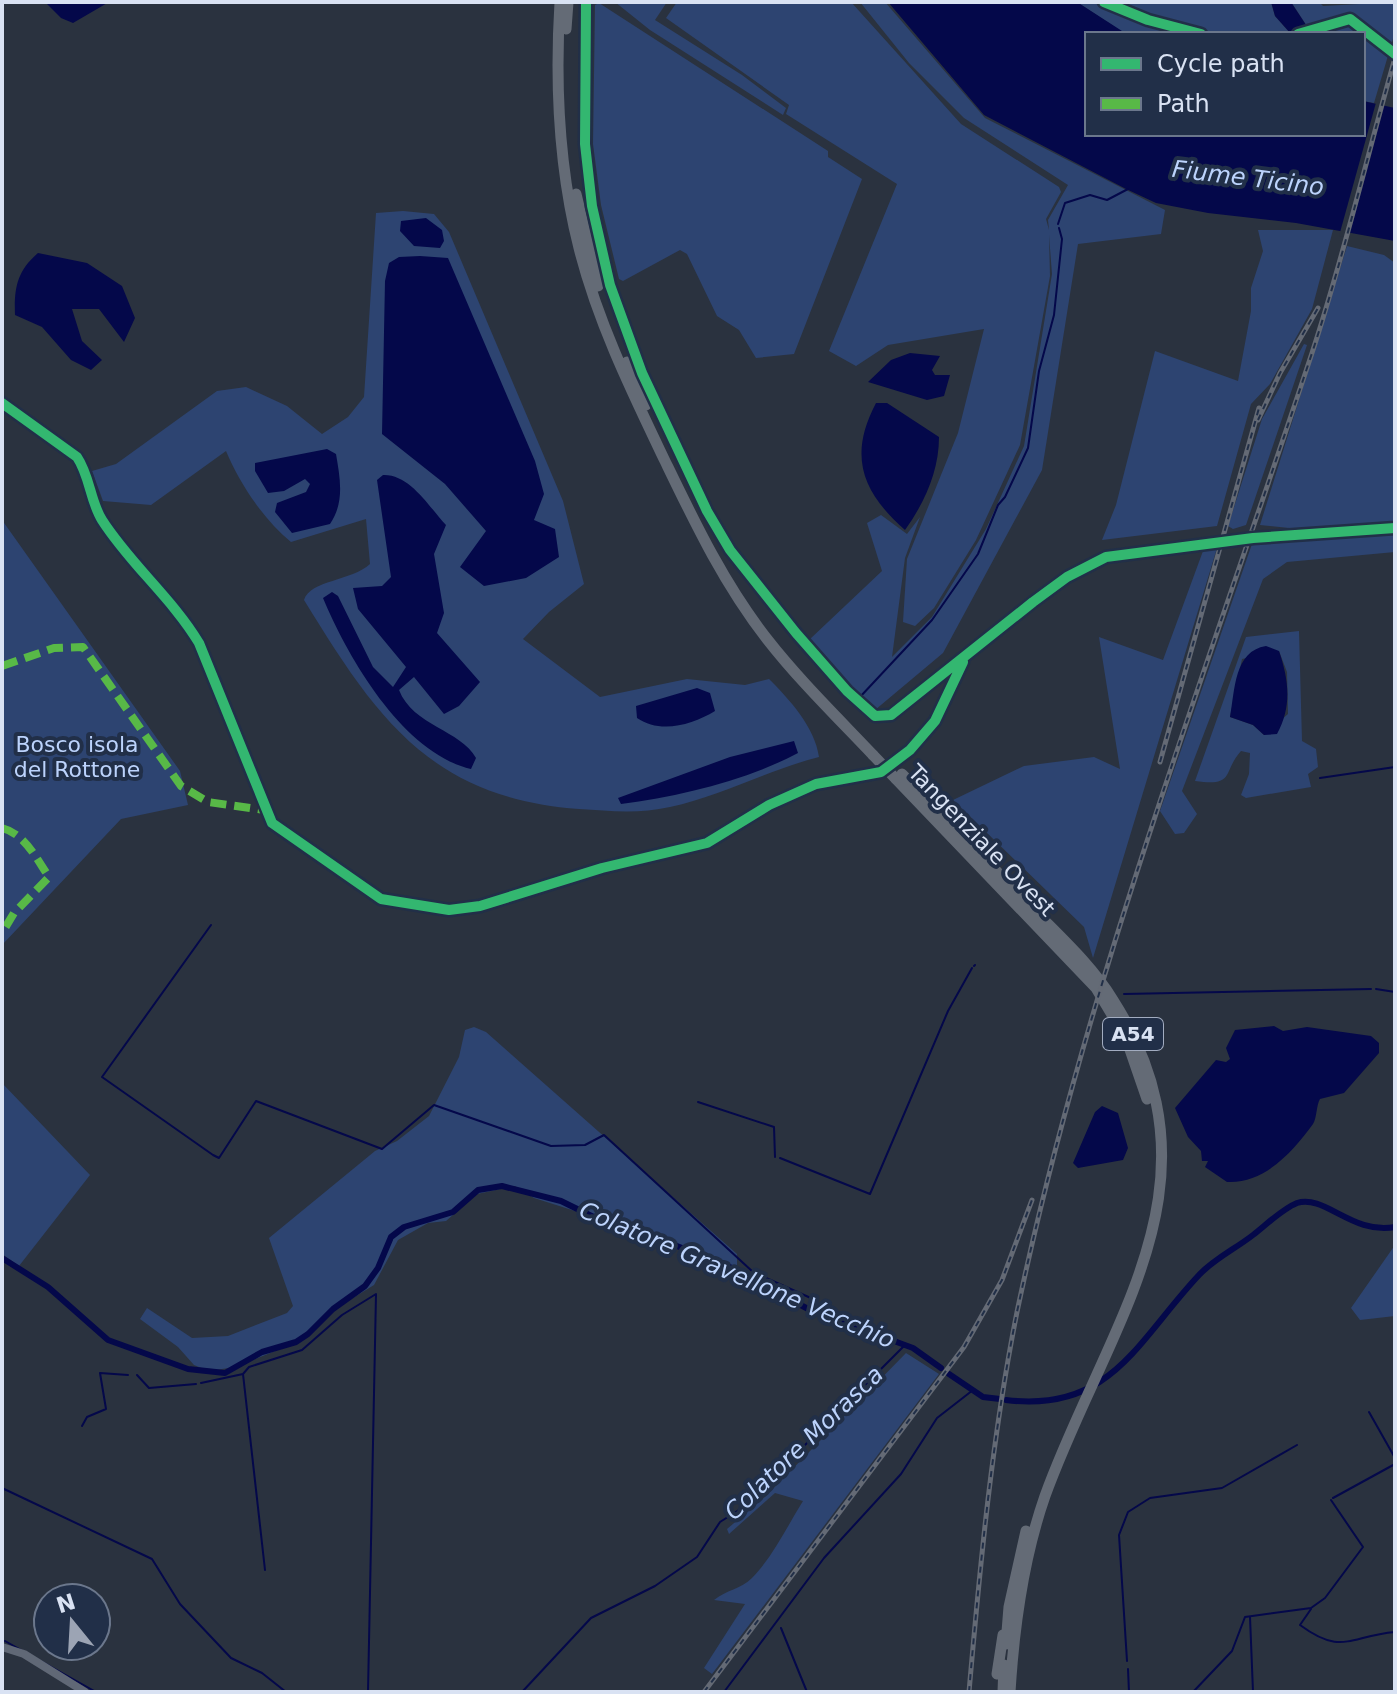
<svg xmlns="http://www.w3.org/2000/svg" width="1397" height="1694" viewBox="0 0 1397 1694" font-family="'DejaVu Sans',sans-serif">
<rect width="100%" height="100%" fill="#2a323f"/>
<!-- green -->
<path fill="#2d4471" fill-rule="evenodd" d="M615,2H667L655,20L742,75L786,108L783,115L650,30Z
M677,2H851L961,124L1059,187L1061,192L1046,219L1049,230L1048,220L1068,185L964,118L909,63L860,2H885L985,118L1165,210L1161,234L1078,244L1042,470L943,653L875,710L866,706L809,640L882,571L867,523L881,515L907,534L920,517L905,558L892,657L932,617L986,529L1024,446L1052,274L1049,235L1050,276L1020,445L976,540L934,608L915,626L903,622L907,559L958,433L984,329L888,345L856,366L829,351L897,184L786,114L789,105L666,18Z
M1077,2H1271L1275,16L1291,34H1125Z
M1291,2H1319L1323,6L1395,2V32L1374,103L1363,101V34H1312Z
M599,3L828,151V157L862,179L794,354L756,358L739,330L717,316L687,254L680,250L623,281L619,279L601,205L593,144L595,5Z
M403,211L434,214L449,232L563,501L584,584L549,612L523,639L600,697L687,679L745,685L769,679C789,699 815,727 819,757C768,770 721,796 670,807C639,814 610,811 579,809C430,798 376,717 304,600C310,580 352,581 370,564L366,519L291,542C263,519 240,484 226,451L151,505L103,501L92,471L116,464L217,391L246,387L287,406L322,434L348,417L364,397L376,213Z
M1258,230H1333L1312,309L1270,384L1251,404L1217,526L1102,540L1116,505L1155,351L1238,381L1251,311V288L1263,251Z
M1347,246L1384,255L1395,263V525L1318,531L1260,525Z
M1304,344L1307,345L1246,525L1233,529L1228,526L1262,419Z
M2,520L180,771L188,805L121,819L2,945Z
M1395,531V552L1287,562L1263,579L1182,791L1197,814L1184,833L1175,834L1160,811L1253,541Z
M1217,548L1093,958L1084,927L953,800L1024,766L1094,757L1120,769L1099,637L1163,660L1203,551Z
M1299,631L1302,741L1316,749L1318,767L1308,774L1311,787L1246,798L1241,795L1249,774L1250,753L1241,751C1222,772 1236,787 1195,781L1246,637ZM1279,651L1287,672L1288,714L1264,735L1253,725L1230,717L1242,659Z
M474,1027L486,1032L737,1254V1265L726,1269L667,1240L534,1198L515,1186L477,1194L446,1221L428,1223L398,1240L374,1285L335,1309L305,1339L235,1367L209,1371L194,1365L178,1347L140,1319L147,1308L192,1338L228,1336L287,1313L293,1306L269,1238L375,1151L397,1141L429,1116L459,1057L465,1030Z
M2,1083L90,1175L19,1266L2,1254Z
M1395,1245V1316L1360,1320L1351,1308Z
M906,1353L939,1374L712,1674L704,1668L745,1604L714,1600C726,1590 741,1589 752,1578C772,1558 788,1525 803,1501L775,1493L729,1534L727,1529L766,1496Z"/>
<!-- water -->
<path fill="#04084a" d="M45,2H109L73,23L61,18Z
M888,2H1077L1122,31L1125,34H1087V134H1363V101L1395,108V241L1296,223L1208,213L1156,203L1126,189L984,115Z
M1271,2H1291L1312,34H1291L1275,16Z
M426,218L442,230L444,241L440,248L414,246L400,231L401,221Z
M38,253L87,263L122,286L135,318L124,342L99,309H72L82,341L102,360L91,370L71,360L42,327L15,315C14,288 17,271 38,253Z
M420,256L448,258L535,461L544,494L534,520L555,529L559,557L526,578L484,586L460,567L486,531L445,484L382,434L385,281L389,263L399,257Z
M910,353L940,356L932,370L935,375H950L944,396L927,400L868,382L891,360Z
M876,403H887L939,437C939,471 925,502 905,530C862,492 848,456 876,403Z
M327,449L336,454C340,478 345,502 330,524L292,533L275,512L277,503L306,492L310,484L305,479L284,491L268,493L255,471V463Z
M383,475C410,474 429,507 446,525L434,554L444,613L437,633L480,682L459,706L444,714L414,677L399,690C413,726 461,730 476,758L471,769C403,753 348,658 323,598L332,592L338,596L373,667L393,687L406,667L358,609L353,588L382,586L391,577L377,480Z
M1266,646L1279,651C1289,680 1292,707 1277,734L1264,735L1253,725L1230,717C1235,690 1234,651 1266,646Z
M697,688L710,693L715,711C692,725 660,734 637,718L636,706Z
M794,741L798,753C745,781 680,796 621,804L618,798L730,757Z
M1274,1026L1283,1031L1307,1027L1371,1036L1379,1043V1053L1344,1093L1320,1099C1316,1106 1317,1118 1313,1124C1293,1151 1265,1184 1227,1182L1205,1167L1208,1161H1202L1201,1151L1188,1137L1175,1108L1216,1060L1226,1062L1230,1059L1226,1048L1235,1030Z
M1102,1106L1118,1113L1128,1148L1123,1160L1078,1168L1073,1163L1095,1112Z"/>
<!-- pier -->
<path fill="#2a323f" d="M1377,99L1384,101L1347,238L1339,236Z"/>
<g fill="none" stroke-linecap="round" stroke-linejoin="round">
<!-- stream -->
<path stroke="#04084a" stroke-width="2" d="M1058,224L1065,203L1090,195L1107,200L1128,189
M860,697L932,620L978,554L998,505L1005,497L1028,448L1039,371L1054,315L1062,239L1059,228
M1320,778L1395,767
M211,925L102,1077L213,1155L219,1158L256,1101L382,1149L434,1105L551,1146L585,1145L604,1135L753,1272L813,1299L810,1310
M974,966L975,965
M1376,989L1395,992
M1124,994L1371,989
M698,1102L774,1127L775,1157
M780,1158L870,1194L948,1011L972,968
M243,1374L249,1367L302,1350L342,1315L376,1294L368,1692
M137,1375L149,1388L196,1384
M201,1383L243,1374L265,1570
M1369,1412L1395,1458
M82,1426L87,1417L106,1409L100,1373L128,1375
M2,1488L152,1559L180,1604L231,1658L262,1673L286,1692
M1333,1498L1395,1464
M1311,1609L1300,1625C1342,1656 1349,1636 1395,1632
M1250,1617L1253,1692
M781,1628L807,1692
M5,1641L96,1692
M1127,1661L1119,1535L1128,1512L1150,1498L1222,1488L1297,1445
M1128,1669L1129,1692
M522,1692L591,1618L655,1586L697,1557L720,1522L742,1508L905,1345
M724,1692L824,1558L901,1474L937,1418L973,1390
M1193,1692L1232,1651L1245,1617L1311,1608L1325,1598L1363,1547L1331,1500"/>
<!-- canal -->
<path stroke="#04084a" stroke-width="6" d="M2,1258L48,1287L108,1340L188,1369L225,1373L262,1352L296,1342L308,1334L333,1309L365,1286L378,1268L391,1237L404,1227L453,1212L478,1190L502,1186L561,1201L616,1228L653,1237L722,1263L810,1310L913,1348L941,1368
M949,1374L983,1397L1000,1399
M1006,1400C1111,1413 1137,1341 1199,1275C1214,1259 1235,1249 1253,1235C1266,1225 1282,1209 1297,1203C1325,1194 1352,1235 1395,1227"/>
<!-- street -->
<path stroke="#676e7a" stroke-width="6" d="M586,2L585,144L592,206L610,285L642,373L707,511L730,550L796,633L847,691L875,716L891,715L964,658"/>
<!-- secondary -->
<path stroke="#606876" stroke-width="8" d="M2,403L77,457C90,476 90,501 102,520C130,564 172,598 199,643L272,823L381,899L433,908H466L602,868L707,843L769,805L816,784L881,772L910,750L935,721L967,656L1067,577L1106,557L1253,538L1395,528
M2,1647L24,1654L85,1692"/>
<!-- highway -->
<path stroke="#646b76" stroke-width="11" d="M560,2C555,83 559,169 579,248C598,323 632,392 665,461C695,523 724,584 767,639C799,680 837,717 873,755
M566,29L568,2
M576,194L598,286
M627,362L646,405
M902,774C945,818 987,861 1029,905C1058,935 1091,964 1113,1000C1230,1184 1107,1324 1045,1496C1023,1559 1014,1626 1010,1692
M896,779L1096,988L1126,1038L1147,1099
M1006,1644L1009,1607L1026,1531
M997,1674L1003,1635
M1003,1692L1004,1665"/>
<!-- rail casing -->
<g stroke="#646a75" stroke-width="5">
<path id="rail" d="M1258,420L1280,373L1318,308
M1160,762L1259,408
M704,1692L964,1347L1002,1280L1032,1200
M969,1692C980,1566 992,1437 1017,1312C1086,983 1207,671 1312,353C1344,256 1367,156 1395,58"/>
</g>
<!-- rail -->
<use href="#rail" stroke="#212f48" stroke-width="2" stroke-dasharray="6" stroke-linecap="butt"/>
<!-- highway-bridge -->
<path stroke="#646b76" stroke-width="11" d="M873,755L896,779"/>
<!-- quiet -->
<path stroke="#58b947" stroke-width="8" stroke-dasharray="16 8" stroke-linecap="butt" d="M2,666L54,648L83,647L181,786L208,802L264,810
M2,828C25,834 36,858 49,877L14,913L2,933"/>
<!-- cycleway casing -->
<g stroke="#212f48" stroke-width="15">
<path id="cycleway" d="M586,2L585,144L592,206L610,285L642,373L707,511L730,550L796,633L847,691L875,716L891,715L1033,602L1067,577L1106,557L1253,538L1395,528
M1104,2L1148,20L1201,34
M1298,34L1350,19L1395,54
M2,403L77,457C90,476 90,501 102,520C130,564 172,598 199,643L272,823L381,899L449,910L480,906L602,868L707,843L769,805L816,784L881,772L910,750L935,721L963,662"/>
</g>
<!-- cycleway -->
<use href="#cycleway" stroke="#33b770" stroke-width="10"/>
</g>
<g text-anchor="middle" stroke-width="8" stroke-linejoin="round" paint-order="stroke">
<!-- shield labels -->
<rect fill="#212f48" stroke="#a2acc0" stroke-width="2" x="1103" y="1018" width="60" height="32" rx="6"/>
<g font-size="20" font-weight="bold" fill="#d9e2f3">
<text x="1133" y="1041">A54</text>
</g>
<!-- park labels -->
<g font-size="22" fill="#bcd3fc" stroke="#212f48">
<text x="77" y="752">Bosco isola<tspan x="77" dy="25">del Rottone</tspan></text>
</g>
<!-- street labels -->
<g font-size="22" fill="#d9e2f3" stroke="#212f48">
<text transform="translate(982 840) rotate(46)" y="8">Tangenziale Ovest</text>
</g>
<!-- water labels -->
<g font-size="24" font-style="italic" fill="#bcd3fc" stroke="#212f48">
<text transform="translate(1248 178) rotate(7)" y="8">Fiume Ticino</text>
<text transform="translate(737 1275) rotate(23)" y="8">Colatore Gravellone Vecchio</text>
<text transform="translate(804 1443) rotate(-44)" y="8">Colatore Morasca</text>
</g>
</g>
<!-- border -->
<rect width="1397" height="1694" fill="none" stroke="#d9e2f3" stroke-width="8"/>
<!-- legend -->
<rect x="1085" y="32" width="280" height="104" fill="#212f48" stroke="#6b778c" stroke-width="2"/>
<rect x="1101" y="58" width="40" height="12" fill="#33b770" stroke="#6b778c" stroke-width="2"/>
<text x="1157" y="72" font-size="24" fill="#d9e2f3">Cycle path</text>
<rect x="1101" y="98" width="40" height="12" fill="#58b947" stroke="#6b778c" stroke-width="2"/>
<text x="1157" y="112" font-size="24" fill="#d9e2f3">Path</text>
<!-- north arrow -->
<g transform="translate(72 1622) rotate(342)"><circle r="38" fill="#212f48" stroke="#6b778c" stroke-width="2"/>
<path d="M0-6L14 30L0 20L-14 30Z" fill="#9ca4b4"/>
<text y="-12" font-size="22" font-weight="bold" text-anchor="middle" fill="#d9e2f3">N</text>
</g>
</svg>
